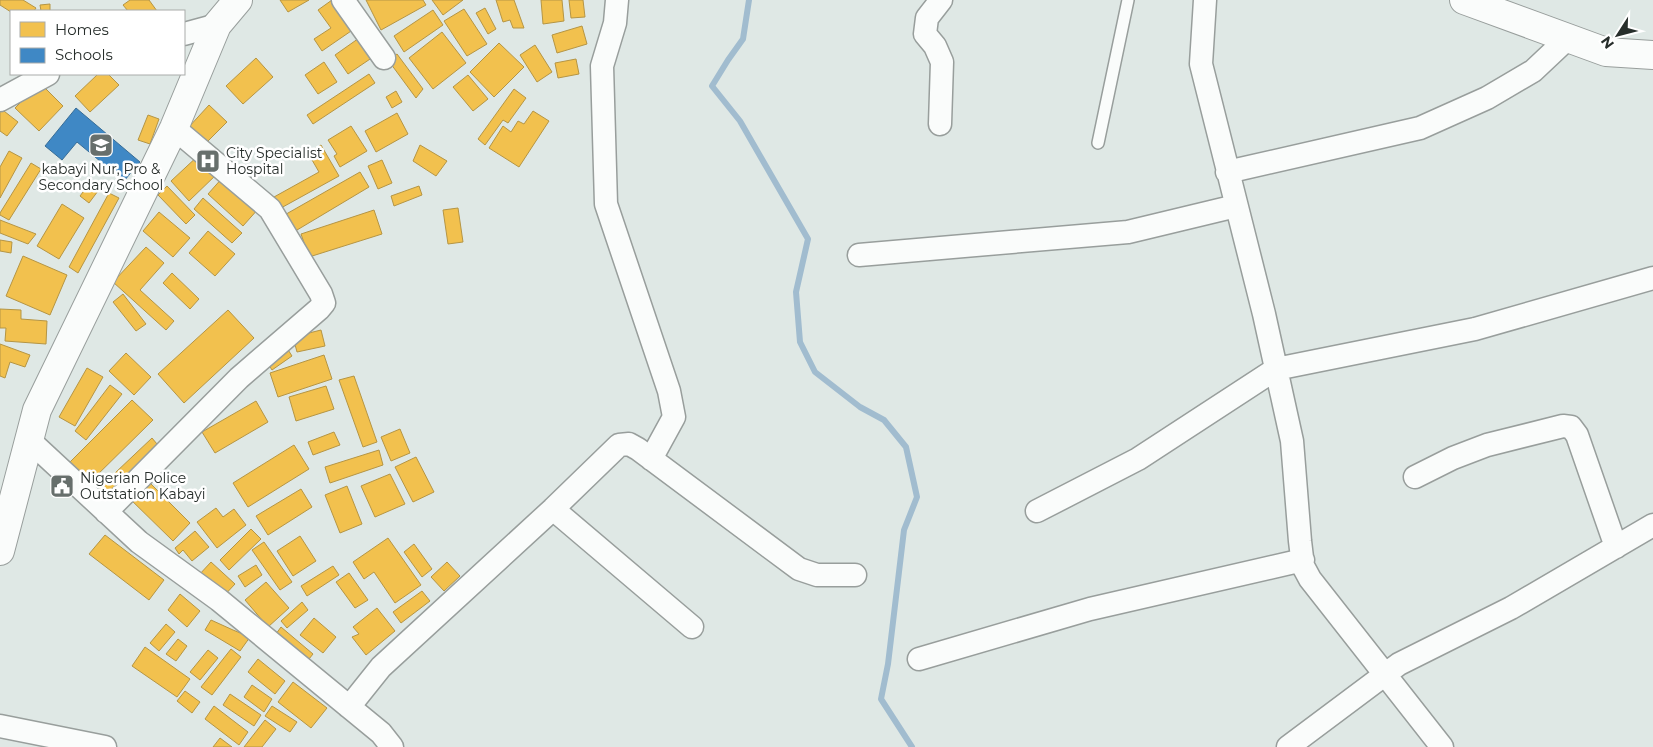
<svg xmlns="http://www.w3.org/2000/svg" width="1653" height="747" viewBox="0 0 1653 747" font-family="Montserrat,sans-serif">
<rect width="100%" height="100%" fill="#dfe8e5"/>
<!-- homes -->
<path fill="#f2c14e" stroke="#b59544" d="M0,0H23L36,8L34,11L11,12L0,5Z
M130,0H149L157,11H128L123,5Z
M280,0H309L288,12Z
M332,0L354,29L322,51L314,39L331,28L318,10Z
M366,0H423L426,5L381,30Z
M432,0H463L443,15Z
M496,0H514L524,28H513L510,20L503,22Z
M541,0H562L564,21L543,24Z
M569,0H583L585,17L571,18Z
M50,4V11H41L40,5Z
M485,8L496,29L488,34L476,13Z
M464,9L487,44L467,56L444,21Z
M433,10L443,25L404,52L394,36Z
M582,26L587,44L557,53L552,35Z
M442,32L466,63L433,89L409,58Z
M362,36L376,55L348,74L335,55Z
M499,43L524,67L494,97L470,72Z
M535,45L552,72L537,82L520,55Z
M397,54L423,89L416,98L388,60Z
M256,58L273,77L243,104L226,86Z
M576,59L579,74L558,78L555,63Z
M324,62L337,82L318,94L305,75Z
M98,74H108L119,85L90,112L75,96Z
M369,74L375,83L313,124L307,115Z
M468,75L488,99L473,111L453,87Z
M40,83L63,106L39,131L15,108Z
M514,89L526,98L508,123L503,120L485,145L478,139Z
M396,91L402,102L392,108L386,97Z
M209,105L227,122L204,145L187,129Z
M0,108L18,122L7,136L0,131Z
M533,111L549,121L519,167L489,148L503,126L511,132L518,121L524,124Z
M397,113L408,134L376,152L365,131Z
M148,115L159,119L150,144L138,140Z
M351,126L367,151L340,167L334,156L337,154L328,140Z
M321,145L339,176L281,208L274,197L319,172L308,153Z
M420,145L447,161L436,176L413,161Z
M9,151L22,158L0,198V167Z
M200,154L218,173L189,201L171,181Z
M382,160L392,183L378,189L368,166Z
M31,163L41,169L9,220L0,215V213Z
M360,172L369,187L292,233L281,217Z
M224,176L259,208L243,226L208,194Z
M89,184L98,191L89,203L80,196Z
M167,186L195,215L186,224L158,195Z
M419,186L422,195L394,206L391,196Z
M109,193L119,198L78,273L69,267Z
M203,198L242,233L232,243L194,209Z
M62,204L84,218L59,259L37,246Z
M458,208L463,242L448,244L443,210Z
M374,210L382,234L309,257L301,234Z
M159,212L190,238L173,257L143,231Z
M0,220L36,234L28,244L0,233Z
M208,231L235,254L215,276L189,253Z
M0,240L12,242L11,253L0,251Z
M146,247L164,263L140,290L174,321L166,330L113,282Z
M23,256L67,275L50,315L6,296Z
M172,273L199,299L190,309L163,283Z
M123,294L146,324L136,331L113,302Z
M0,309L21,310V319L47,321L46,344L5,341L6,328H0Z
M228,310L254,338L184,403L158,374Z
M321,330L325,346L297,352L293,337Z
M0,344L30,355L25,367L10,362L5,378L0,376Z
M285,345L292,356L272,370L265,359Z
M126,353L151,377L134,395L109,371Z
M324,355L332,379L278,397L270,373Z
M87,368L103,377L75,426L59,417Z
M354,376L377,442L363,447L339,380Z
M110,385L122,394L86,440L75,431Z
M326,386L334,409L296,421L289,397Z
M132,400L153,420L87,485L67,465Z
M256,401L268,422L215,453L202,432Z
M400,429L410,453L391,461L381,437Z
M334,432L340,445L313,455L308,442Z
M152,438L162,450L108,501L97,490Z
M294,445L309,469L248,507L233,483Z
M379,450L383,465L330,483L325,467Z
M416,457L434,492L413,502L395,467Z
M390,474L405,504L375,517L361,486Z
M144,477L190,523L173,541L126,495Z
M347,486L362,524L340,533L325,495Z
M301,489L312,507L268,535L256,516Z
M216,508L223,517L234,509L246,525L217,548L197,522Z
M251,529L261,539L229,570L220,560Z
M195,531L209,547L192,561L183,550L179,554L175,548Z
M105,535L164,580L149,600L89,554Z
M300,536L316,561L293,576L277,551Z
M388,538L421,585L395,603L374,572L364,579L353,562Z
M264,542L292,582L280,590L252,550Z
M414,544L432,569L422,577L404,552Z
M211,562L235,584L221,599L198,576Z
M447,562L460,576L444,591L431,577Z
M256,565L262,575L245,587L238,576Z
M333,566L339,575L307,596L301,586Z
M349,573L368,600L355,608L336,582Z
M266,582L289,608L268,627L245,600Z
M422,591L430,601L401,623L393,612Z
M180,594L200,611L187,627L168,610Z
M302,602L308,610L287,628L281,621Z
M377,608L395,631L366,655L352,637L359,634L353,627Z
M314,618L336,637L323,653L300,635Z
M211,620L233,630L250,637L240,651L205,630Z
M166,624L175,632L159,651L150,643Z
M281,627L313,654L305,664L273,638Z
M178,639L187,646L176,661L166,654Z
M145,647L190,679L177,697L132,666Z
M231,649L241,657L212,695L201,687Z
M208,650L218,658L200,680L190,672Z
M258,659L285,681L275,694L248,672Z
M293,682L327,708L311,728L278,702Z
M252,685L272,699L264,712L244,697Z
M185,691L200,702L192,713L177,701Z
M230,694L261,715L254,726L223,705Z
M214,706L248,732L239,745L205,719Z
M272,706L297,722L290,732L265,716Z
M265,720L276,729L262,747H244Z
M220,738L232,747H213Z"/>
<!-- schools -->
<path fill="#3f88c5" stroke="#386d97" d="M76,108L140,162L124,181L77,142L62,160L45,146Z"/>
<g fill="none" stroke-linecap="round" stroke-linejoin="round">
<!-- stream -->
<path stroke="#a1bccf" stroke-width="6" d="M749,0L743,39L728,60L712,86L740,121L808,239L796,292L800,342L815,372L860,407L884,420L906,447L917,497L904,530L888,664L881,699L912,747"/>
<!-- service casing -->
<g stroke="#989e9c" stroke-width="14">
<path id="service" d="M1098,143L1128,0"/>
</g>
<!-- minor casing -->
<g stroke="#989e9c" stroke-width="25">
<path id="minor" d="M343,0L384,58
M617,0L615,23L602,66L606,204L669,391L674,417L651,459
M1205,0L1201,64L1264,314L1292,441L1300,541L1303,566L1310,579L1442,747
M184,34L217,25
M0,100L48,74
M940,124L942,62L935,46L925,34L927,18L941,0
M1227,172L1420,128L1487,98L1533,71L1567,39
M859,255L1128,232L1236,206
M29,440L139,542L219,600L381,733L392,747
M1415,477L1453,458L1487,445L1563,426L1571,427L1577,435L1616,547
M553,509L692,627
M1037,511L1138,459L1276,369L1475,329L1653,278
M106,512L239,378L319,309L324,303L321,294L270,209L174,128
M919,659L1090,609L1303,560
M349,707L381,667L553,509L619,445L629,444L638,449L799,569L817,575H855
M0,726L105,747
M1288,747L1399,664L1511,608L1653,525"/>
</g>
<!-- tertiary casing -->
<g stroke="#989e9c" stroke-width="30">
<path id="tertiary" d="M1464,0L1606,52L1653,55
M0,551L37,410L174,128L217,25L238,0"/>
</g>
<!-- service -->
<use href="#service" stroke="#fafcfb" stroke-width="11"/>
<!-- minor -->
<use href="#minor" stroke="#fafcfb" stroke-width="22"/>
<!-- tertiary -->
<use href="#tertiary" stroke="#fafcfb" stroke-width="28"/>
</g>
<!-- icons -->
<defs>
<g id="school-square" transform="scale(1.25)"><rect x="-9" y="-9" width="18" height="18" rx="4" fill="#676f6c" stroke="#fff"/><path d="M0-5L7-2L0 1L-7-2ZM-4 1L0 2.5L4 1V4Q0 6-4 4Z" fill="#fff"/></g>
<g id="hospital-square" transform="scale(1.25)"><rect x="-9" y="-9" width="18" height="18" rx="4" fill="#676f6c" stroke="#fff"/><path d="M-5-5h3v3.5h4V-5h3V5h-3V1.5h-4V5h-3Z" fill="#fff"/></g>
<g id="civic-square" transform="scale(1.25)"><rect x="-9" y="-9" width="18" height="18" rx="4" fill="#676f6c" stroke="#fff"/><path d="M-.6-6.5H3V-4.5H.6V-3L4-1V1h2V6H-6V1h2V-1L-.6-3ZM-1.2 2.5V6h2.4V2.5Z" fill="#fff"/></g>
</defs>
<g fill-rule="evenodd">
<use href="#school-square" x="101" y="145"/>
<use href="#hospital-square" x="208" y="161"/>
<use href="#civic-square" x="62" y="486"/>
</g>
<g text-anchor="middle" stroke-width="5" stroke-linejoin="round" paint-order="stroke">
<!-- poi labels -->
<g font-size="14" fill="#272e2b" stroke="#fff" text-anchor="start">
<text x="226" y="158">City Specialist<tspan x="226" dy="16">Hospital</tspan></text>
<text x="101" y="174" text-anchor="middle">kabayi Nur, Pro &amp;<tspan x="101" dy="16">Secondary School</tspan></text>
<text x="80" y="483">Nigerian Police<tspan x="80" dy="16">Outstation Kabayi</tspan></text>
</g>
</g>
<!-- legend -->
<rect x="10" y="10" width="175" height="65" fill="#ffffff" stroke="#a9abaa"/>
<rect x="20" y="22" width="25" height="15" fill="#f2c14e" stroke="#a9abaa"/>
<text x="55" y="35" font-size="15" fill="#272e2b">Homes</text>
<rect x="20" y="48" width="25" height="15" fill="#3f88c5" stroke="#a9abaa"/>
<text x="55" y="60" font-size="15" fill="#272e2b">Schools</text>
<!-- north arrow -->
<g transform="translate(1618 35) rotate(234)" stroke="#ffffff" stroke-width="4" paint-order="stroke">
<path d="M0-4L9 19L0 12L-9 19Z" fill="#272e2b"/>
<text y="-8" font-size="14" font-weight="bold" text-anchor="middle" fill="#272e2b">N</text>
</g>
</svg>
